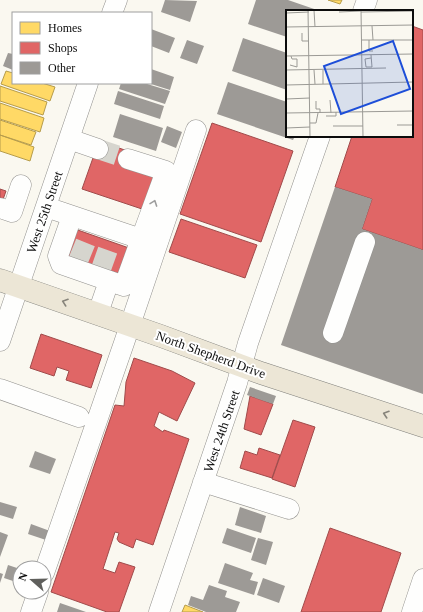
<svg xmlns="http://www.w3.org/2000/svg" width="423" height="612" viewBox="0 0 423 612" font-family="Georgia,serif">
<rect width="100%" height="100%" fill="#faf8f0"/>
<!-- homes -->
<path fill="#ffd966" stroke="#b69c4b" d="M328,0H342L340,4Z
M6,71L13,73V83H42L55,87L50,101L1,84Z
M0,86L47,102L43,115L0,101Z
M0,103L44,118L40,132L0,119Z
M0,120L36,132L31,145L0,135Z
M0,135L34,147L30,161L0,151Z
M185,605L203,612H182Z"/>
<!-- shops -->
<path fill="#e06666" stroke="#a04b4b" d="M412,26L423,30V250L362,229L372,199L335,187L352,136H412Z
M212,123L293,151L261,242L180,214Z
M100,141L130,152L156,176L145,210L82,189L94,155Z
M0,189L6,191L0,208Z
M181,219L257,245L245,278L169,252Z
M72,228L129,248L119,275L63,255Z
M41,334L102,355L91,388L66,380L69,371L57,367L54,376L30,368Z
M134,358L172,371L195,383L177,421L159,412L154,426L163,432L164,430L189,439L153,545L136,539L133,548L119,542L117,539L119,533L115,532L103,569L115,573L119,562L135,567L119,612H107L51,592L115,405L124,406L126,382Z
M250,396L273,404L261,435L244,429Z
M293,420L315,427L295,487L272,479Z
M259,448L280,455L272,478L240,468L245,451L257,455Z
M330,528L401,553L381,612H301Z"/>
<!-- building -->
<path fill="#9d9a96" d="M165,0L197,1L190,22L161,12Z
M256,0H288L320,11H287V37L248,24Z
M151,29L175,38L169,53L151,46Z
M243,38L287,53V90L232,71Z
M187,40L204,46L197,64L180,58Z
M8,53L13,54V70L3,66Z
M151,69L174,77L170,90L151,84Z
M228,82L287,102V136H295L293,140L217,114Z
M121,83H144L170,91L165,104L119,89Z
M118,91L164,106L160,119L114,104Z
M120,114L163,128L156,151L113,137Z
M167,126L182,132L176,148L161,142Z
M335,187L372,199L362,229L423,250V394L281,345Z
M250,387L276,396L273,404L247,395Z
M35,451L56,459L50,474L29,467Z
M0,502L17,507L13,519L0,515Z
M240,507L266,516L261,533L235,525Z
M31,524L50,531L46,540L28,534Z
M227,528L256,538L251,553L222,543Z
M0,532L8,535L0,557Z
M258,538L273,542L266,565L251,560Z
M225,563L253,573L250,580L258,582L254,595L218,583Z
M8,565L20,569L19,583L4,578Z
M0,573L3,574L0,583Z
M263,578L285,586L279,603L257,595Z
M209,585L227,591L225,597L240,602L236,612H206L188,605L191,596L203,600Z
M60,603L86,612H57Z"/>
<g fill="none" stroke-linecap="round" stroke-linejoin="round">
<!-- minor-tunnel -->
<path stroke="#d6d5ce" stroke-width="20" stroke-dasharray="20 10" stroke-linecap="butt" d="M98,149L128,159
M78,261L89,234
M101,269L111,241"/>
<!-- minor casing -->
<g stroke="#93928f" stroke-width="21">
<path id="minor" d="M363,11L367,0
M112,13L117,0
M69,139L98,149
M128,159L166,171L141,239
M46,207L141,239L124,286L61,264L58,256L72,216
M0,208L12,212L21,185
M98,313L109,281
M333,333L365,242
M0,341L88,83
M0,389L79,417
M203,482L289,509
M44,573L124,343L196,130
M31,612L38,592
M159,612L237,383L248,343L320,136
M412,612L423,579"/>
</g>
<!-- major casing -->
<g stroke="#80807c" stroke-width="23">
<path id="major" d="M0,280L161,336L261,373L423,426"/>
</g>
<!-- minor -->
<use href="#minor" stroke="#fefefd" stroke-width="20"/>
<!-- major -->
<use href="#major" stroke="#ece6d6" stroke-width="22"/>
</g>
<!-- one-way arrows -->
<defs><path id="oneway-chevron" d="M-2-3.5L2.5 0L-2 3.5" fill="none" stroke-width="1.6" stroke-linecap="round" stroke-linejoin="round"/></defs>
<use stroke="#9d9d9d" href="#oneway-chevron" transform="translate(154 203) rotate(-70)"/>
<g stroke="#87847b">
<use href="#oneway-chevron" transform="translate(65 302) rotate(-161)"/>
<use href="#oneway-chevron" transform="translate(386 414) rotate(-162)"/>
</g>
<g text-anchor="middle" stroke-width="4" stroke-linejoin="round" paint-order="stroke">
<!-- street labels -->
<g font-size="13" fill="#0c0c0c" stroke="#fff">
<text transform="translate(44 212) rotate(-71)" y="5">West 25th Street</text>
<text transform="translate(211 354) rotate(20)" y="5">North Shepherd Drive</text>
<text transform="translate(221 431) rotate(-71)" y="5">West 24th Street</text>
</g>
</g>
<!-- overview -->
<g transform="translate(286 10)">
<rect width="127" height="127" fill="#faf8f0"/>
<path fill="none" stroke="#9b9a95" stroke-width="1" d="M22,0L24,127M28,0L29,17M75,0L77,127M127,0V24M53,2L75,1M75,2L127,1M0,3L23,2M86,16L87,30M0,17L127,15M16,23V31H23M75,30H127M83,30V41H87M85,45L86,57H80L79,49L85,48M0,46L127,44M4,55L11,57V49H6L5,46M0,60L100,58M28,60L29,74M37,60V74M0,75L127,72M0,89L24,88M44,90L45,103M30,91V99H34V103M0,103L127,101M40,106H50V102M24,113H30L32,103M111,115H127M47,116H77M0,118L24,117"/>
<path fill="#1d4ed8" fill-opacity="0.15" stroke="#1d4ed8" stroke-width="2" d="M107,31L124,79L55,104L38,56Z"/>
<rect width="127" height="127" fill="none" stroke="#0c0c0c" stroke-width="2"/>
</g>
<!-- legend -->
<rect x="12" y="12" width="140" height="72" fill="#ffffff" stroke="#9e9e9e"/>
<rect x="20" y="22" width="20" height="12" fill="#ffd966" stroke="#9e9e9e"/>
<text x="48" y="32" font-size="12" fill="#0c0c0c">Homes</text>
<rect x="20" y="42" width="20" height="12" fill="#e06666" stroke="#9e9e9e"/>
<text x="48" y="52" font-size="12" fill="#0c0c0c">Shops</text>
<rect x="20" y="62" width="20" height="12" fill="#9d9a96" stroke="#9e9e9e"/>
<text x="48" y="72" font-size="12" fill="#0c0c0c">Other</text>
<!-- north arrow -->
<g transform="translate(32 580) rotate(290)"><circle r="19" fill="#ffffff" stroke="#9e9e9e"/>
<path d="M0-3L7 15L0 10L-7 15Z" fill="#5f5f5c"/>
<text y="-6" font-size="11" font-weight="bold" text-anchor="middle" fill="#0c0c0c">N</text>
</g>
</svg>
